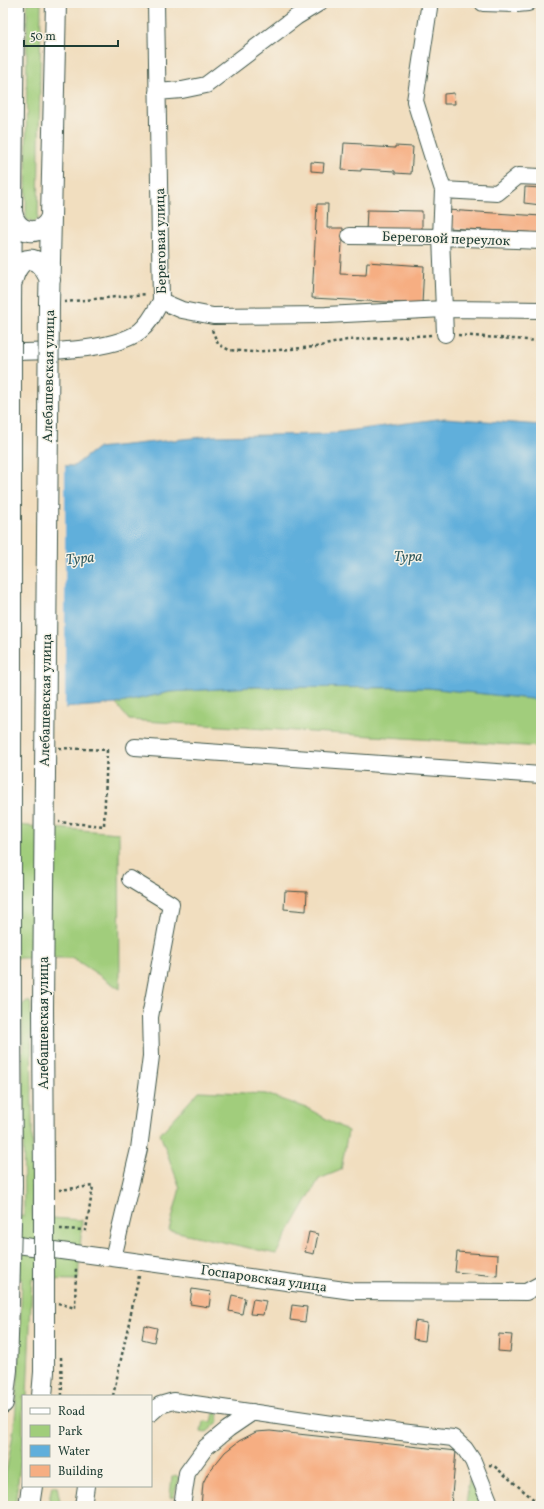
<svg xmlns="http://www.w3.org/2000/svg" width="544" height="1509" viewBox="0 0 544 1509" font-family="Vollkorn,serif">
<rect width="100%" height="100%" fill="#f7f3e8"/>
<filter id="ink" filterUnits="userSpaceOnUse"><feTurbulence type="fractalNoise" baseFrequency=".025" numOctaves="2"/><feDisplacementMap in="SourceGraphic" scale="8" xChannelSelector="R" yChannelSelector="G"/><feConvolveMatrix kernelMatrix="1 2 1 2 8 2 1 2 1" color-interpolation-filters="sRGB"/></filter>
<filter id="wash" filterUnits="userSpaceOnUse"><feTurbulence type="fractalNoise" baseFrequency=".012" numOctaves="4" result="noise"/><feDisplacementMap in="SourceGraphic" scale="16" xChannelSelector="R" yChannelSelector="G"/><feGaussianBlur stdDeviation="0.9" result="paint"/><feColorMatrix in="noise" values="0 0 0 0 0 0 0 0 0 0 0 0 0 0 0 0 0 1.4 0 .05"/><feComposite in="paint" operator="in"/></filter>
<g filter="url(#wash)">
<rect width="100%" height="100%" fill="#f1debf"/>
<!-- green -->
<path fill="#a1cd7b" stroke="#608558" d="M27,3H41L38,219L34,223L26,219Z
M251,687L428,688L541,700V747L129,720L116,704L170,692Z
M3,824L119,833L120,989L73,958H3Z
M27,1001L30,1002L31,1005L33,1217L82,1220L78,1280L32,1279L27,1396H23V1442L15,1506H3C3,1477 12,1448 15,1419C19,1372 20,1326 22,1279L3,1278V1215L24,1216L22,1005Z
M199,1091L266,1094L307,1108L348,1131L341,1170L319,1179L276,1254L169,1230L180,1188L160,1134Z
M214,1413H217L219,1421L206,1433L201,1432L203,1421L212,1422Z
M176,1475L179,1478C178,1485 175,1490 174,1496L171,1498L170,1496L172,1477Z
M469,1479L481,1506H466Z
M52,1486H57L61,1506H48Z"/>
<!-- water -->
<path fill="#61afdb" stroke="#407688" d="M445,418L541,425V700L428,688L251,687L170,692L116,704L36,710L3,464L74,466L97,448L212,436L324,434Z"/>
<!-- pier -->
<path fill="#f1debf" d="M3,462L65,464V709L3,714Z"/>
<g id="blocks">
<!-- building -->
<path fill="#f6ae82" d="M454,93L455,104H444V94Z
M344,143L362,144V146L395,148V146L413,147L411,174L395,173V171L361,169V171L342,170Z
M311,162L324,163L323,172L311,171Z
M525,187L541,188V205L524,203Z
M317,204H328L327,228H343L340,274L366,275L367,262L424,266L422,304L312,298Z
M367,210L422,211V232L366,231Z
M447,210L541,216V233L446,228Z
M285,891L307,892L306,911L284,909Z
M309,1232L318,1234L314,1254L305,1252Z
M457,1252L498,1255L497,1276L455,1272Z
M192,1289L211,1292L209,1307L190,1304Z
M232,1295L245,1298L242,1314L229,1311Z
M253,1299L266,1301L263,1315L250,1314Z
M292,1305L307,1307L305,1322L290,1320Z
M415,1321L427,1323L425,1341L413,1339Z
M144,1325L157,1328L154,1342L142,1339Z
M499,1334L512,1335L510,1352L498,1351Z
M270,1431L456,1451L451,1506H201L203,1483L208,1473L225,1452L239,1441L256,1432Z"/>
</g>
</g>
<g filter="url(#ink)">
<use href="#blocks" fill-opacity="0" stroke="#3e5549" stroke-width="1"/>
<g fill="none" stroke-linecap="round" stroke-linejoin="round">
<!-- minor casing -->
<g stroke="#3e5549" stroke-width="18">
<path id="minor" d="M428,3L429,8L415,101L443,190L441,237L445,334
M483,3L517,4L528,3
M157,92L182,90L206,85L296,17L319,3
M443,190L497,193L518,176L541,177
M350,236L441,237L541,241
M161,301L182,310L213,316L326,315L444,309L541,310
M3,352C37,352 114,352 140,331C150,323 155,312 161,301L156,3
M135,747L541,775
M3,1243L352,1291L526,1292L541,1284
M113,1258L139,1149L151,1056L150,1017L171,904L130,879
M151,1413L160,1405L174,1401L332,1424L453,1438L465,1449L473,1461L491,1506
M83,1506L86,1486
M182,1506L187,1473L206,1447L228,1429L253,1412"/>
</g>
<!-- major casing -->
<g stroke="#3e5549" stroke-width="22">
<path id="major" d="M12,212C16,235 42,238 51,217
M12,282C19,252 39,253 50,280
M11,303L14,3
M49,303L56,3
M11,1008L12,1185
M43,1008L44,1189
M42,1396L44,1372V1304
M3,1403L7,1370L9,1302
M29,1506L32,1486"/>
</g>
<!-- path -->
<path stroke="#3e5549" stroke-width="2.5" stroke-dasharray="3 3" stroke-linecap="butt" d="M64,302L147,294
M212,330L218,344L229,350L253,352L316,347L347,340L433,335
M458,335L541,341
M59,748L107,750L104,826L59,822
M59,1190L93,1186L86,1230L60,1229
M58,1303L75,1308L76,1267
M61,1357L62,1396
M113,1396L139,1276
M489,1465L494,1466L538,1503H541"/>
<!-- minor -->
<use href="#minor" stroke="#fff" stroke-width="16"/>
<!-- major -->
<use href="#major" stroke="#fff" stroke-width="20"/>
<!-- major-bridge casing -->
<g stroke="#3e5549" stroke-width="22" stroke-linecap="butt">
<path id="major-bridge" d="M11,1008V303
M43,1008L49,303
M44,1189V1304
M9,1302L12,1185"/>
</g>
<!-- major-bridge -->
<use href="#major-bridge" stroke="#fff" stroke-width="20"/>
</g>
</g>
<g text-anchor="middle" stroke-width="3" stroke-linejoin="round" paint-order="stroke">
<!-- street labels -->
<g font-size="14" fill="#1f3d34" stroke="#f7f3e8">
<text transform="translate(446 238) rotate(2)" y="5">Береговой переулок</text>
<text transform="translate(160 241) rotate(-91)" y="5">Береговая улица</text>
<text transform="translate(48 376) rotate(-89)" y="5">Алебашевская улица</text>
<text transform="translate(45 700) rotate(-89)" y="5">Алебашевская улица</text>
<text transform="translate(43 1023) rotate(-90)" y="5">Алебашевская улица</text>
<text transform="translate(264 1278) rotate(8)" y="5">Госпаровская улица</text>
</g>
<!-- water labels -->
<g font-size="15" font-style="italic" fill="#305a5e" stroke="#f7f3e8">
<text x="408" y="561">Тура</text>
<text transform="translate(80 558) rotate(-6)" y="5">Тура</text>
</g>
</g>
<!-- margin -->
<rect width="544" height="1509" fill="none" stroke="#f7f3e8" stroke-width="16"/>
<!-- legend -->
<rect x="22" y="1395" width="130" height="92" fill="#f7f3e8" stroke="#a1aaa0"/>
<rect x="30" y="1408" width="20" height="6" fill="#ffffff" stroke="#a1aaa0"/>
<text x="58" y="1415" font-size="12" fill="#1f3d34">Road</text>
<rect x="30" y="1425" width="20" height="12" fill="#a1cd7b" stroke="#a1aaa0"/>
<text x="58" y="1435" font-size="12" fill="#1f3d34">Park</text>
<rect x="30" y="1445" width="20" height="12" fill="#61afdb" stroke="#a1aaa0"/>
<text x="58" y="1455" font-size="12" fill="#1f3d34">Water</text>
<rect x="30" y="1465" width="20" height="12" fill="#f6ae82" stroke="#a1aaa0"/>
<text x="58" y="1475" font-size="12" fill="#1f3d34">Building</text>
<!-- scale -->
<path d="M24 40v6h94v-6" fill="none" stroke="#1f3d34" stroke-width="2"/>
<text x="30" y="40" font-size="12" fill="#1f3d34" stroke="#f7f3e8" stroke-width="3" paint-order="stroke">50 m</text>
</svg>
